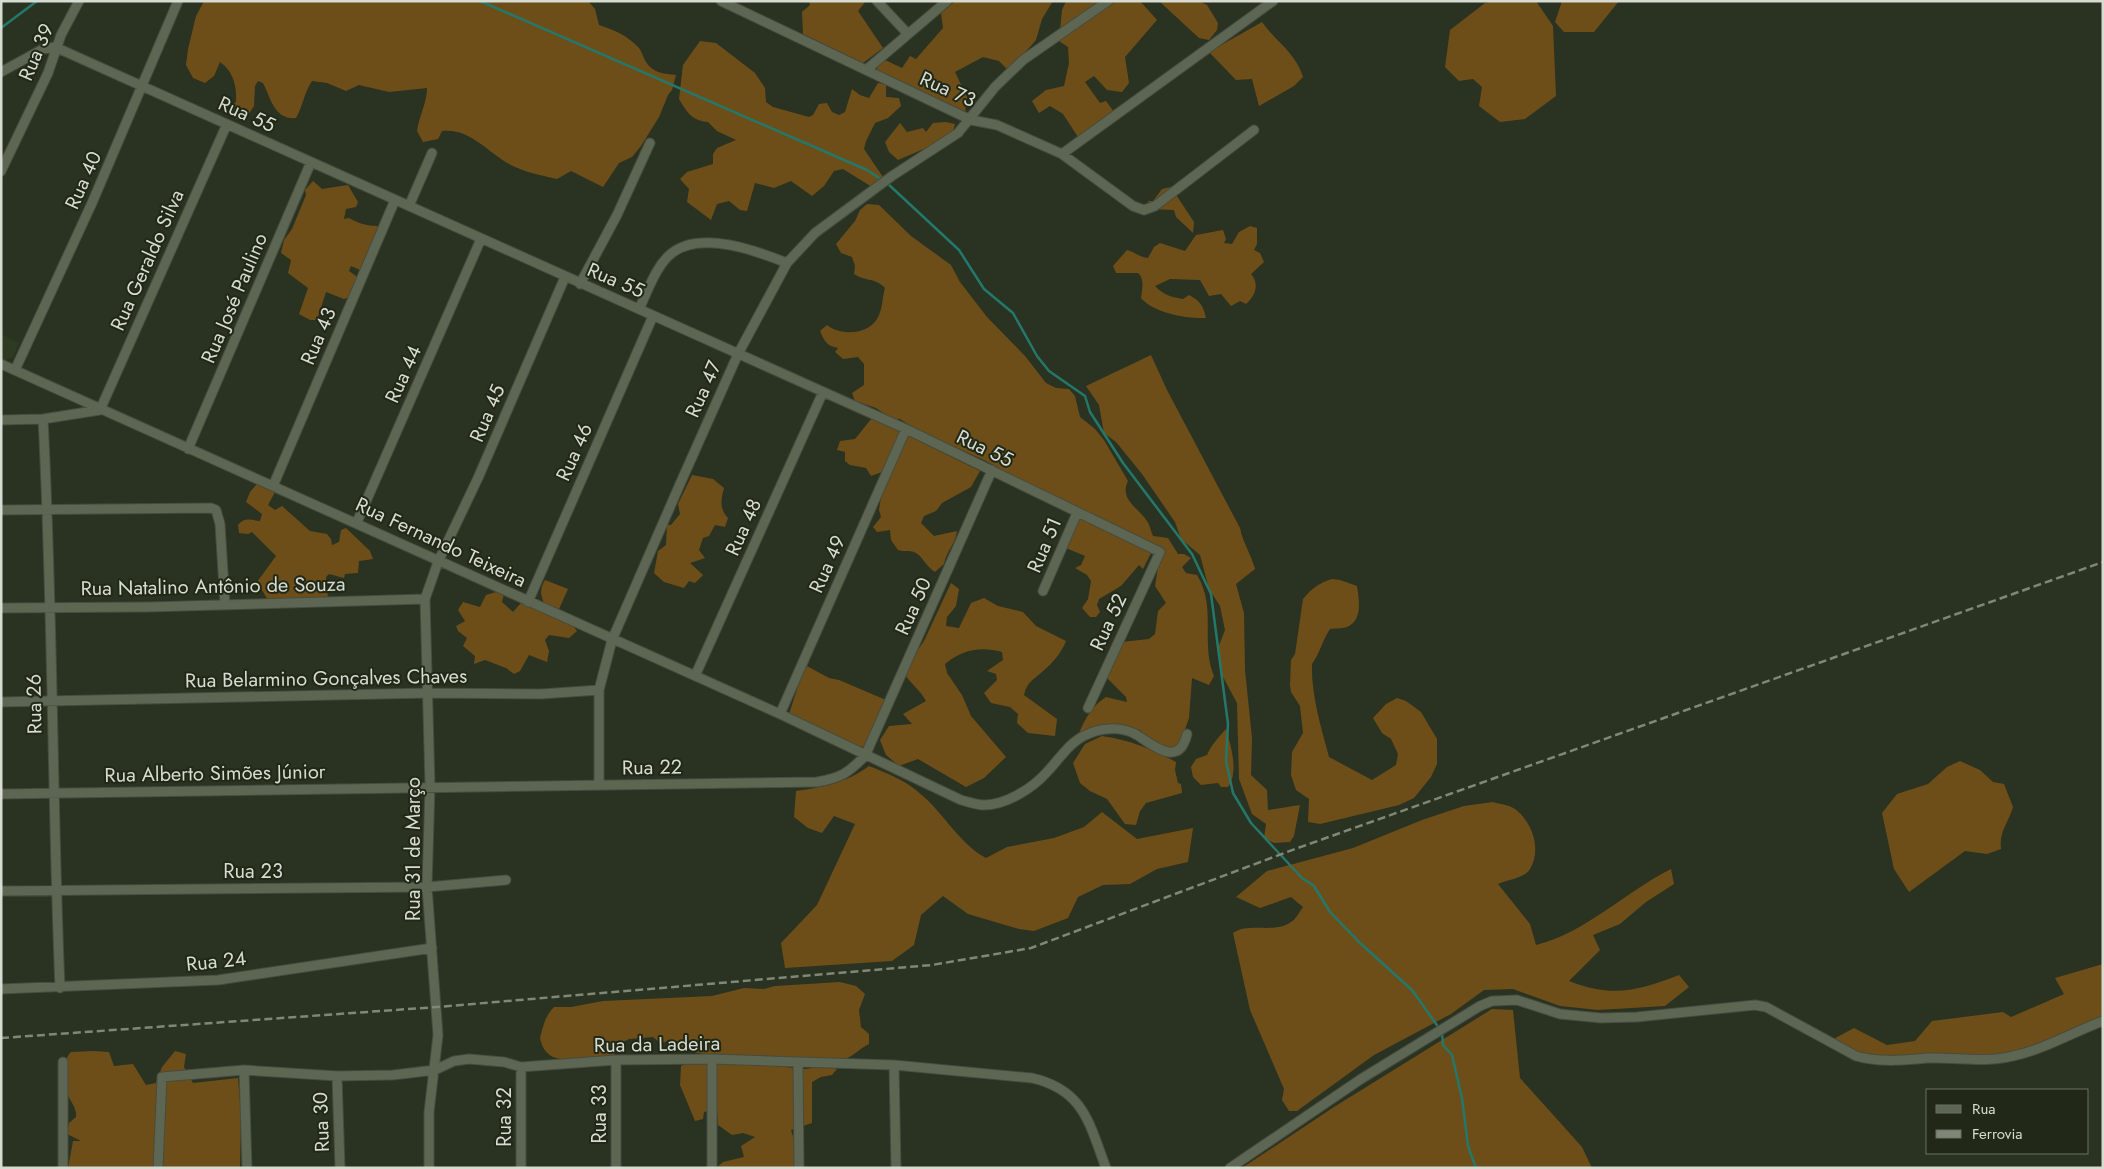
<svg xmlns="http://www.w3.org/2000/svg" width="2104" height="1169" viewBox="0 0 2104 1169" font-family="Jost,sans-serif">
<rect width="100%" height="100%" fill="#2a3221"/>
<!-- built -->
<path fill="#2f3a22" d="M1,334L19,343L13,357L5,360L1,358Z"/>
<!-- forest -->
<path fill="#6e4e18" d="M204,1L589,2L595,9L599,25C614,30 627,35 639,48C642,52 643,57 646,62C653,73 664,74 676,75L672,90L668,95L659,117L641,146L632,157L619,163L603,187L571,171L557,179C545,176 532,174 520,169C492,159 473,127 442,131L438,139L423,142L417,131C419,116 427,103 427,88L389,92L359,85L346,91L327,83L312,81C304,93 303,106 296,118C274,120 271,98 263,83L258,81L255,86L254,106L246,118L238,120L229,113L231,106L236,102C237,86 233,71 220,62L214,76L205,83L193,78L186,65L188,49L196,16Z
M809,1H866L858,11L883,48L863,63L803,34L802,12L810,5Z
M955,1H1053L1042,19L1036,40L1030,47L1008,70L999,61L983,57L955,72L967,97L965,113L875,71L883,59L902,68L910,56L916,59L943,28L941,13Z
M1066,1H1140L1157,20L1125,57L1129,83L1122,92L1107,90L1094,76L1085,82L1100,103L1106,101L1114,112L1078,137L1063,114L1050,106L1039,113L1032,101L1046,90L1064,86L1069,63L1068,47L1059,41L1062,10Z
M1159,1H1199L1207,5L1218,23L1217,30L1209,40L1199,38Z
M1494,1H1536L1553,26L1556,96L1525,119L1500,122L1479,106L1482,87L1473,79L1459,81L1445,67L1450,30L1485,3Z
M1562,1H1619L1594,32H1564L1555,22Z
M1262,22C1276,42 1296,53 1303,77L1294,86L1259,106L1252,79L1236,80L1209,52Z
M700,41L716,43L755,73L765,88L766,102L773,107L809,117L813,115L819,104L827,103L832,112L839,115L845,112L852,89L860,95L869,98L878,83L886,84V97L899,98L901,106L888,118L875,123L866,141L864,149L883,177L872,187L843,169L834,171L824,186L812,196L791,181L774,188L755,183L747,211L740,210L729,201L717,204L711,220L687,202L689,189L680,179L687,172L713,164V154L717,148L736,140L717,131L708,122C692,121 687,112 679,99L683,65Z
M946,122L955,124L953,132L933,145L898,160L889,152L885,142L900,123L907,132L923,128L926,132L933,123Z
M313,181L322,189L348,185L358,202L356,207L346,209L344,219L349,218C357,223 368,226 377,226L380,229L365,265L360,270L351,266L349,271L356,276L357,282L352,296L344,299L326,292L317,320H310L299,314L308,288L288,273L291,260L281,253L284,240L292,229L306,195L305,190Z
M1171,187L1194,222L1193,233L1176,217L1174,210L1150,209L1148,201H1153L1162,189Z
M867,204L879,205L911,236L951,265L960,282L987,317L1025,356L1046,383L1056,388L1069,389L1075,396L1080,417L1095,429L1104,440L1128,481C1119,500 1138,507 1147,521C1150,525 1151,532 1153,536L1168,538L1178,554H1184L1191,558L1182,567L1186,573L1197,575C1217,607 1200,642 1214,676L1209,685L1192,678L1189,718L1181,741L1176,747L1169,748L1151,741L1140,730L1123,725L1079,733C1086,717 1092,706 1106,697L1127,702L1126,697L1103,674L1121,642L1149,639L1155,634L1158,611L1166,603L1155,586L1159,561L1163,553L1161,547H1154L1143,569L1139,565L1121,586L1099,599L1097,605L1100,612L1096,617H1090L1082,608L1088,599L1091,581L1087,575L1075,568L1081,565L1085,556L1066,548L1081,511L1077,506L1035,488L984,460L917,430L900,419H892L876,408L855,401L852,393L864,385V364L858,357L843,359L835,352L838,348C827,346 824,341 820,331L827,325C841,336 867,335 877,319C883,309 882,298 885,288C874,277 866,282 854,274L855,266L852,257L841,253L836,244L855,221L860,210Z
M1250,226L1257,228V244L1254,250L1260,253L1264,262L1251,274C1260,284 1255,296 1246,304L1240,301L1231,306L1221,294L1209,296L1200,280L1170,279L1155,286C1163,295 1172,297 1183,299L1189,295C1200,301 1203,305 1206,318C1188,319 1153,313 1141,298C1142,290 1145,279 1138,273H1116L1113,266L1127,250C1135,252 1139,257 1148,258L1154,247L1160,243L1185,251L1196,235L1223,230L1226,239L1224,243L1232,244L1239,232Z
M1151,355L1167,390L1240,528C1243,543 1251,554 1255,569L1236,584L1244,613L1245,670L1252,738L1251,775L1267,790L1268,810L1300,805L1294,836L1290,842L1274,843L1264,838L1266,824L1252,814L1239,779L1237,703L1222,675L1218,648L1225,630L1220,606L1209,589L1200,555L1181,539L1175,522L1142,474L1116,442L1104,433L1099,405L1086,386Z
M872,418L980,471L971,487L942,503L936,511L924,516L921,523L934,536L957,531C956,543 946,552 944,564L935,572C926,567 923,556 914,552C909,550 904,552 898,550L891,540L890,530L877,532L873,527L881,517L879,510L885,471L871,476L866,468L850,465L845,461V452L837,450L840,441L855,439Z
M692,475L713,479L724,488C721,500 719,508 728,518L725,527L715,525L709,536L703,538L699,550L705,558L690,563L703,575L695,583L689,581L684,588L664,582L654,573L658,551L666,545L667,525H671L680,514L678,504Z
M258,483L275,492L268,505L275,510L282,506L310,531L327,534L331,539L332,545L339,542L341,530L346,528L370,551L373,559L359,561L358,573L345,574L344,578L329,574L326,577L328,599C302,613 295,605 268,600L257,582L276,556L252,532L248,534L239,533L238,525C245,517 250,520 260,521L262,514L246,502L250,492Z
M1332,579L1340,580L1357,586C1359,599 1363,621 1347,627C1342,629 1335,628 1330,629C1322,641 1320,653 1312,664C1311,695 1321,727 1329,757L1372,780L1396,765L1398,754L1391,739L1382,733L1373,718L1386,704L1397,698L1406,701L1421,712L1437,739V764L1431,777L1414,798L1399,805L1320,824L1308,822L1309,799L1296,790L1291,775L1292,752L1303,733L1300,706L1291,692L1290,685L1291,660L1295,654L1303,599C1312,588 1319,583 1332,579Z
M545,580L568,589L559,609L577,631L569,638L549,635L545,640L549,651L547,662L529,655L520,671L514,674L506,668L485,660L474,664L475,656L463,646L467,638L458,631L456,626L465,621L458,610L463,602L480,607L486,595L496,592L504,594L502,602L513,612L521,603L539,608L544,603C540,594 540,589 545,580Z
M951,583L959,589L956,606L947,617L946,626L959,628L971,603L984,598L998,606L1023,612L1036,626L1066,641C1062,652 1052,664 1042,672C1033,680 1027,682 1024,695L1057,719L1055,736L1028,733L1017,723L1018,714L1010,707L991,703L984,693L997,680L996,674L987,671L1003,660L1002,652C980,646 962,650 945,664L947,673L962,695L971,716L1006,757L984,778L966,787L918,759L899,766L886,755L880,740L889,726L912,724L903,714L926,701C919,688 909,683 903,671L924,641Z
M805,665L829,678L839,680L886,700L866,746L860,747L789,714Z
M1226,729C1231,746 1239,772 1228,787H1221L1218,783L1201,785L1193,777L1191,767L1196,759L1207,755C1212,744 1218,738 1226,729Z
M1102,736C1130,740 1152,749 1176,762L1175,770L1178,783L1181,784L1182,793L1146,803L1140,811L1136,825L1125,824L1107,799L1090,791L1080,783L1073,763L1085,744Z
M1960,761L1980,770L1993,782L2004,784L2013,807C2008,824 1999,831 2001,849L1987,854L1965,851L1909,892L1894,869L1882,813L1897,794L1928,784L1947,767Z
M869,766C886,773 903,779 917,791C943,811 958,843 986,858L1007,847L1054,838L1084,827L1102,812L1137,839L1193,828L1188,862L1157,869L1130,884L1103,885L1078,897L1068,918L1034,931L1019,929L968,914L943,896L921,915L914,945L892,961L785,968L781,943L817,905L855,824L834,816L822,833L808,828L794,817L796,791C824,787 846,783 869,766Z
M1493,802C1499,804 1510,805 1515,809C1532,822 1542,849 1530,869C1525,878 1507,880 1498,884L1530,924L1536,945C1587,932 1625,892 1671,869L1674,884L1646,902L1620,924L1593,935L1600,950L1569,981C1613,998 1637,991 1679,975L1689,987L1665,1006L1598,1010L1560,1006L1513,989L1484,990L1451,1014L1374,1055L1297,1111H1289L1282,1100L1284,1089L1250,1010L1233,933C1248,922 1275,934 1291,922C1296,919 1300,911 1303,907L1291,897L1260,908L1236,897L1267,871L1353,848L1422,820L1464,806Z
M2103,964V1021L2014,1056L1872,1061L1828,1042L1854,1028L1887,1045L1915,1041L1932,1021L2003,1012L2011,1017L2064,994L2055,978Z
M840,982L856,986L865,994L859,1010L861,1027L869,1034V1044C862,1047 853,1056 847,1058C822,1063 795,1057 770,1056C733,1054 702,1062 669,1041L660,1043L653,1037L629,1039L617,1045L614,1056C594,1055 552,1071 542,1045C541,1041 539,1038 541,1034C544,1023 546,1015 554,1007H571L603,1001L712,996L744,988L764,989L775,986Z
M1492,1009L1513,1010L1520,1078L1582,1147L1592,1168H1242L1334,1107Z
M92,1051L109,1052L114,1066L133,1064L146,1085L156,1083L162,1067L175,1051L186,1054L184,1067L193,1083L238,1078L241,1116L240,1168H68L73,1141H81L67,1134L69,1123L76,1117C77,1108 71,1103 68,1095C64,1084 62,1060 71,1052Z
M690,1062L765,1065L805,1069L828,1066L837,1069L832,1075L821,1077L812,1082V1123L791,1130L796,1146V1168H716L723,1162L744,1157L741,1146L755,1137L743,1133L732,1135L718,1125L717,1109L704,1112L703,1119L695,1121L680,1085L681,1066Z"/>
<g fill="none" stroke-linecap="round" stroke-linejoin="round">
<!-- stream -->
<path stroke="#24786b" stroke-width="2.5" d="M480,1L867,170L882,180
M1,28L37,1
M887,183L959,250L984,289L1013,313L1037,356L1049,371L1085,396L1090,412L1123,463L1192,554L1211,594L1228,724L1226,761L1233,793L1251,823L1302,878L1314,886L1330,912L1360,943L1412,990L1439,1028
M1442,1033L1443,1045L1452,1055L1462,1098L1468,1146L1476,1168"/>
<!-- street casing -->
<g stroke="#464c3e" stroke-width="11">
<path id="street" d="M721,1L971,120L997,125L1062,154L1133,206L1144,210L1155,206L1254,130
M877,1L907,33
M866,70L947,1
M1,72L43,49L55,47L906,429L1160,552L1088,708
M1062,154L1273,1
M1,171L48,73L61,35L79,1
M409,206L432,153
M580,284L617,215L650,143
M639,309C648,291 656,265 672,253C701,230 757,251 787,263
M1,364L780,714L961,800C969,802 976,805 984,805C1006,805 1033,788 1047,772C1065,753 1070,739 1096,731C1109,727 1125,728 1137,735C1154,746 1179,768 1187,734
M15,370L92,203L178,1
M43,419C53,609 52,798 60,988
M1,420L43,419L100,410L227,124
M188,449L311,162
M273,486L395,200
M1,510L211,508L216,510L220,524L225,604
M357,522L481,239
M1043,591L1077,513
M528,602L653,316
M1,608L148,607L425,599
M695,676L823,392
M1,702L428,693L541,694L599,690L612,640L680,484L738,354L787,263L815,233L892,176L958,133L995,87L1023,60L1108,1
M780,714L906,429
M599,785V690
M1,794L817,782C841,778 848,773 865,756L992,470
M1,891L427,887L506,880
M1,989L218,980L432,948
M712,1059V1168
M616,1060V1168
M63,1062V1168
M798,1062L799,1168
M894,1065L896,1168
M521,1067V1168
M244,1070L247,1168
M337,1076L340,1168
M158,1168L162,1077L244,1070L337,1076L393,1075L435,1070L454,1061L469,1059L504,1062L521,1067L616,1060L712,1059L798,1062L894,1065L1032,1078C1084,1090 1089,1123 1106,1168
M429,1168V1112L438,1035L427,887L430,786L425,599L438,562L478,478L565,277
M1230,1168L1361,1079L1480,1006L1492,1001L1517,1000L1560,1014L1601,1018L1637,1017L1755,1005L1766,1007L1856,1056C1881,1063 1903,1060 1928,1058C1957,1057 1985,1063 2013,1056C2045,1049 2073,1032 2103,1021"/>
</g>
<!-- street -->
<use href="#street" stroke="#5d6653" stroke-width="9"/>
<!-- rail -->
<path stroke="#808779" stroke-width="2.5" stroke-dasharray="8 4" stroke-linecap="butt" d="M1,1038L437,1007L932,965L1031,948L1295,849L2103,562"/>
</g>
<g text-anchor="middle" stroke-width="4" stroke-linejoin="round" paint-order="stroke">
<!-- street labels -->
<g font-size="20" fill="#d6dcd1" stroke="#212817">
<text transform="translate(36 52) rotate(-67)" y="7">Rua 39</text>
<text transform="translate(948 89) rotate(24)" y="7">Rua 73</text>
<text transform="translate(247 114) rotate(24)" y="7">Rua 55</text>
<text transform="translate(83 180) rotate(-66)" y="7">Rua 40</text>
<text transform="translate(147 260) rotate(-66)" y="7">Rua Geraldo Silva</text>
<text transform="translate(616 280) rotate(23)" y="7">Rua 55</text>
<text transform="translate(234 298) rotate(-67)" y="7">Rua José Paulino</text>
<text transform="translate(318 336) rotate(-67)" y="7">Rua 43</text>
<text transform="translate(403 374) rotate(-66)" y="7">Rua 44</text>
<text transform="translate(703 389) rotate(-66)" y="7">Rua 47</text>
<text transform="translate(487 413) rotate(-67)" y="7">Rua 45</text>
<text transform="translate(985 448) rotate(26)" y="7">Rua 55</text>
<text transform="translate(574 452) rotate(-66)" y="7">Rua 46</text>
<text transform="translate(743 527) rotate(-66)" y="7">Rua 48</text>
<text transform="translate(441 542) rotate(25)" y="7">Rua Fernando Teixeira</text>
<text transform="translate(1044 545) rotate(-67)" y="7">Rua 51</text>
<text transform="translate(827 564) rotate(-66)" y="7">Rua 49</text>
<text transform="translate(213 586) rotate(-1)" y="7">Rua Natalino Antônio de Souza</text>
<text transform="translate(913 606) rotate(-66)" y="7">Rua 50</text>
<text transform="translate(1108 622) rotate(-65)" y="7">Rua 52</text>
<text transform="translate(326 678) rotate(-1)" y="7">Rua Belarmino Gonçalves Chaves</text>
<text transform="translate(34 704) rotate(-91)" y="7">Rua 26</text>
<text transform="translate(652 767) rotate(-1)" y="7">Rua 22</text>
<text transform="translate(215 773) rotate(-1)" y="7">Rua Alberto Simões Júnior</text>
<text transform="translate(413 849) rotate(-90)" y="7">Rua 31 de Março</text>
<text x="253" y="878">Rua 23</text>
<text transform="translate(216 961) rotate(-6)" y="7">Rua 24</text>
<text transform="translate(657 1044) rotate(-1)" y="7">Rua da Ladeira</text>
<text transform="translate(599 1114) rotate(-90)" y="7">Rua 33</text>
<text transform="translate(504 1117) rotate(-90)" y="7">Rua 32</text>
<text transform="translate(321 1122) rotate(-92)" y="7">Rua 30</text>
</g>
</g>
<!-- border -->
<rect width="2104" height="1169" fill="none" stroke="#d6dcd1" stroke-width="5"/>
<!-- legend -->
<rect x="1926" y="1089" width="162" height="65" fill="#212817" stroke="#697061"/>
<rect x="1936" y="1105" width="25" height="8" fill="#5d6653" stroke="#697061"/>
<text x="1972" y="1114" font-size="15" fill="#d6dcd1">Rua</text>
<rect x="1936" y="1130" width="25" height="8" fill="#808779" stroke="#697061"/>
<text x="1972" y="1139" font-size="15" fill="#d6dcd1">Ferrovia</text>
</svg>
